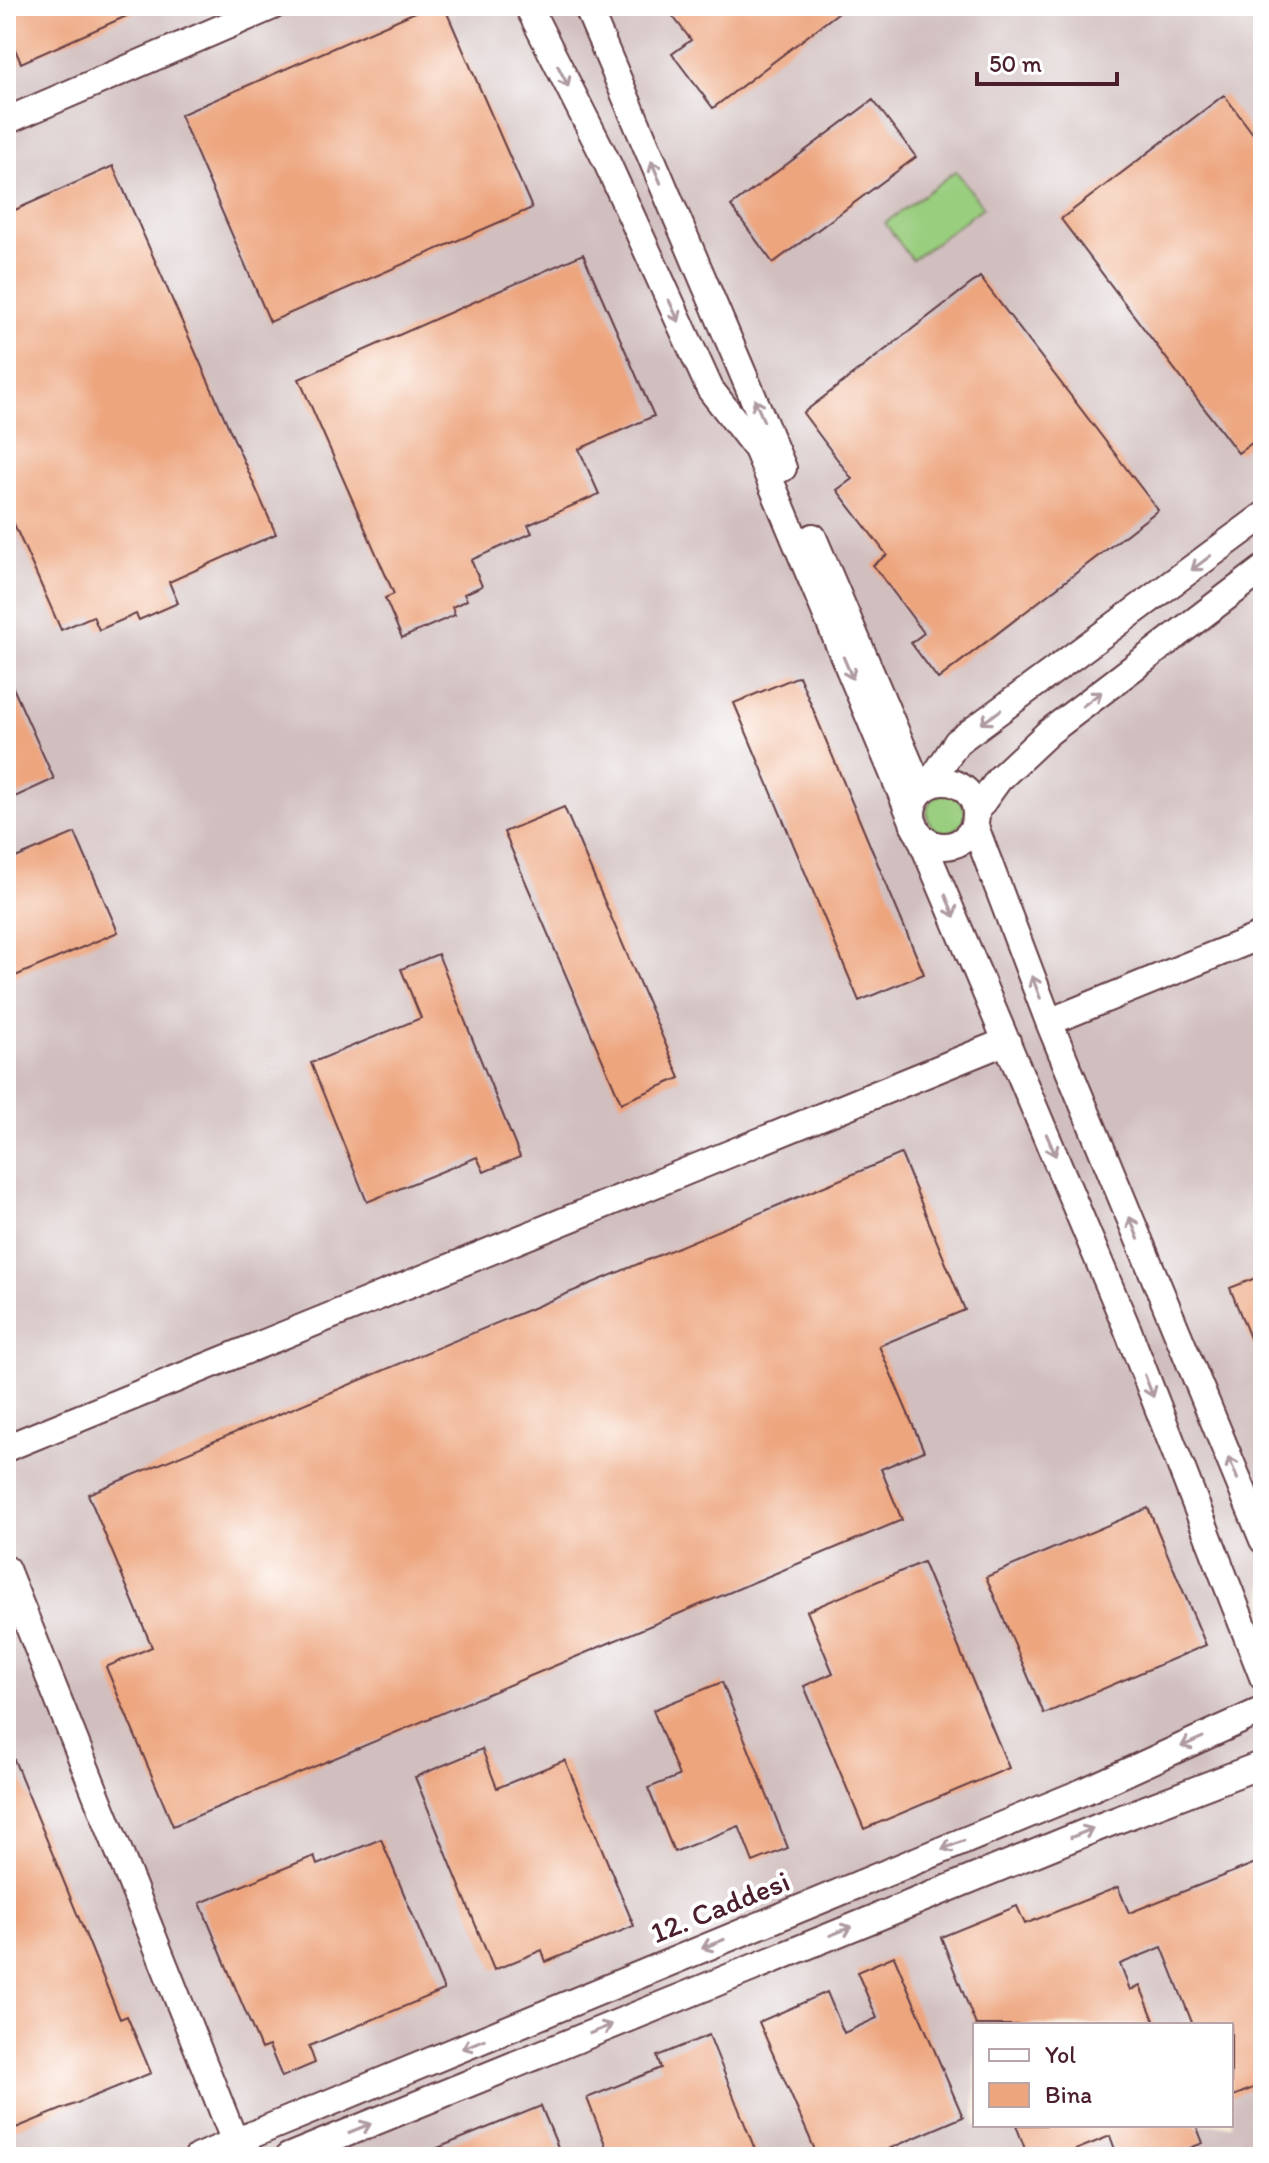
<svg xmlns="http://www.w3.org/2000/svg" width="1269" height="2163" viewBox="0 0 1269 2163" font-family="Itim,sans-serif">
<rect width="100%" height="100%" fill="#fff"/>
<filter id="ink" filterUnits="userSpaceOnUse"><feTurbulence type="fractalNoise" baseFrequency=".0125" numOctaves="2"/><feDisplacementMap in="SourceGraphic" scale="16" xChannelSelector="R" yChannelSelector="G"/><feConvolveMatrix kernelMatrix="1 2 1 2 8 2 1 2 1" color-interpolation-filters="sRGB"/></filter>
<filter id="wash" filterUnits="userSpaceOnUse"><feTurbulence type="fractalNoise" baseFrequency=".006" numOctaves="4" result="noise"/><feDisplacementMap in="SourceGraphic" scale="32" xChannelSelector="R" yChannelSelector="G"/><feGaussianBlur stdDeviation="1.8" result="paint"/><feColorMatrix in="noise" values="0 0 0 0 0 0 0 0 0 0 0 0 0 0 0 0 0 1.4 0 .05"/><feComposite in="paint" operator="in"/></filter>
<g filter="url(#wash)">
<rect width="100%" height="100%" fill="#f4e9d2"/>
<!-- industrial -->
<path fill="#d1bfbf" fill-rule="evenodd" d="M6,6H1263V2157H6ZM975,2025H1231V2125H975Z"/>
<!-- green -->
<path fill="#9ace7f" stroke="#727655" stroke-width="2" d="M956,171L983,207L912,260L885,223Z
M927 813a19 19 0 1 1 38 0a19 19 0 1 1-38 0Z"/>
<g id="blocks">
<!-- building -->
<path fill="#eda57e" d="M6,6H149L21,63L6,29Z
M429,6H444L532,208L270,322L180,115Z
M665,6H847L713,108L672,54L691,40Z
M1224,95L1263,147V435L1238,453L1061,219Z
M873,100L916,157L773,263L731,206Z
M113,166L276,534L169,582L178,603L139,620L136,614L99,630L93,616L61,630L6,506V214Z
M583,254L654,416L579,449L599,494L528,525L532,533L471,560L482,586L464,594L467,600L452,607L455,615L402,638L385,598L394,594L299,379Z
M980,277L1158,510L938,679L911,643L924,633L873,565L887,555L837,490L852,479L803,413Z
M6,672L54,779L6,801Z
M799,676L924,974L859,1001L734,703Z
M564,807L680,1078L621,1103L504,832Z
M75,833L118,932L6,980V862Z
M438,954L520,1157L484,1172L477,1157L367,1202L311,1063L421,1018L401,969Z
M901,1154L965,1310L879,1346L924,1451L881,1469L902,1520L173,1826L106,1667L152,1647L88,1494Z
M1263,1275V1368H1262L1230,1288Z
M1148,1508L1206,1645L1044,1714L986,1577Z
M923,1562L1009,1768L864,1829L804,1686L833,1673L807,1611Z
M722,1682L788,1848L753,1862L739,1826L674,1852L648,1788L679,1776L653,1710Z
M6,1740L120,2019L127,2016L151,2073L6,2132Z
M482,1749L497,1788L565,1760L634,1926L546,1962L542,1950L494,1970L415,1777Z
M381,1839L444,1990L309,2046L315,2063L282,2077L269,2046L261,2049L200,1903L314,1856L317,1865Z
M1263,1860V2084L1231,2097V2025H1193L1162,1947L1120,1964L1130,1990L1140,1986L1156,2025H976L941,1937L1017,1906L1025,1924L1118,1887L1129,1913Z
M894,1956L963,2117L870,2157H818L759,2022L827,1992L844,2033L877,2018L857,1972Z
M709,2035L758,2157H610L587,2098L661,2068L657,2056Z
M541,2106L562,2157H418V2156Z
M1016,2125H1196L1203,2143L1167,2157H1118L1110,2136L1058,2157H1028Z"/>
</g>
</g>
<g filter="url(#ink)">
<use href="#blocks" fill-opacity="0" stroke="#643d44" stroke-width="2"/>
<g fill="none" stroke-linecap="round" stroke-linejoin="round">
<!-- minor casing -->
<g stroke="#643d44" stroke-width="30">
<path id="minor" d="M528,6L604,156L710,389L757,449L915,826
M587,6L783,468
M6,121L273,6
M813,537L921,791
M912 814a32 32 0 1 1 64 0a32 32 0 1 1-64 0Z
M928,786L957,742L1263,516
M976,811L999,779L1049,732L1263,569
M974,824L1049,1022L1263,1540
M919,834L1127,1328L1263,1677
M1049,1022L1263,935
M6,1448L1007,1041
M6,1569L235,2142
M198,2157L1085,1791L1263,1710
M288,2157L1099,1827L1263,1764"/>
</g>
<!-- minor -->
<use href="#minor" stroke="#fff" stroke-width="26"/>
</g>
<!-- one-way arrows -->
<defs><path id="oneway-shaft" d="M-6 0H5M1.5-3L5.5 0L1.5 3" fill="none" stroke-width="1.6" stroke-linecap="round" stroke-linejoin="round" transform="scale(2)"/></defs>
<g stroke="#ae9aa0">
<use href="#oneway-shaft" transform="translate(563 76) rotate(63)"/>
<use href="#oneway-shaft" transform="translate(656 172) rotate(-113)"/>
<use href="#oneway-shaft" transform="translate(674 311) rotate(65)"/>
<use href="#oneway-shaft" transform="translate(759 410) rotate(-113)"/>
<use href="#oneway-shaft" transform="translate(1201 563) rotate(143)"/>
<use href="#oneway-shaft" transform="translate(848 668) rotate(67)"/>
<use href="#oneway-shaft" transform="translate(1092 699) rotate(-37)"/>
<use href="#oneway-shaft" transform="translate(991 717) rotate(144)"/>
<use href="#oneway-shaft" transform="translate(950 906) rotate(67)"/>
<use href="#oneway-shaft" transform="translate(1036 987) rotate(-111)"/>
<use href="#oneway-shaft" transform="translate(1051 1145) rotate(67)"/>
<use href="#oneway-shaft" transform="translate(1134 1228) rotate(-112)"/>
<use href="#oneway-shaft" transform="translate(1149 1386) rotate(69)"/>
<use href="#oneway-shaft" transform="translate(1233 1468) rotate(-112)"/>
<use href="#oneway-shaft" transform="translate(1192 1742) rotate(156)"/>
<use href="#oneway-shaft" transform="translate(1082 1833) rotate(-22)"/>
<use href="#oneway-shaft" transform="translate(953 1845) rotate(158)"/>
<use href="#oneway-shaft" transform="translate(841 1931) rotate(-22)"/>
<use href="#oneway-shaft" transform="translate(713 1944) rotate(158)"/>
<use href="#oneway-shaft" transform="translate(601 2029) rotate(-22)"/>
<use href="#oneway-shaft" transform="translate(473 2044) rotate(158)"/>
<use href="#oneway-shaft" transform="translate(360 2128) rotate(-22)"/>
</g>
</g>
<g text-anchor="middle" stroke-width="8" stroke-linejoin="round" paint-order="stroke">
<!-- street labels -->
<g font-size="30" fill="#4a1f2b" stroke="#fff">
<text transform="translate(720 1907) rotate(-22)" y="10">12. Caddesi</text>
</g>
</g>
<!-- margin -->
<rect width="1269" height="2163" fill="none" stroke="#fff" stroke-width="32"/>
<!-- legend -->
<rect x="973" y="2023" width="260" height="104" fill="#ffffff" stroke="#b7a5aa" stroke-width="2"/>
<rect x="989" y="2049" width="40" height="12" fill="#ffffff" stroke="#b7a5aa" stroke-width="2"/>
<text x="1045" y="2063" font-size="24" fill="#4a1f2b">Yol</text>
<rect x="989" y="2083" width="40" height="24" fill="#eda57e" stroke="#b7a5aa" stroke-width="2"/>
<text x="1045" y="2103" font-size="24" fill="#4a1f2b">Bina</text>
<!-- scale -->
<path d="M977 72v12h140v-12" fill="none" stroke="#4a1f2b" stroke-width="4"/>
<text x="989" y="72" font-size="24" fill="#4a1f2b" stroke="#ffffff" stroke-width="6" paint-order="stroke">50 m</text>
</svg>
